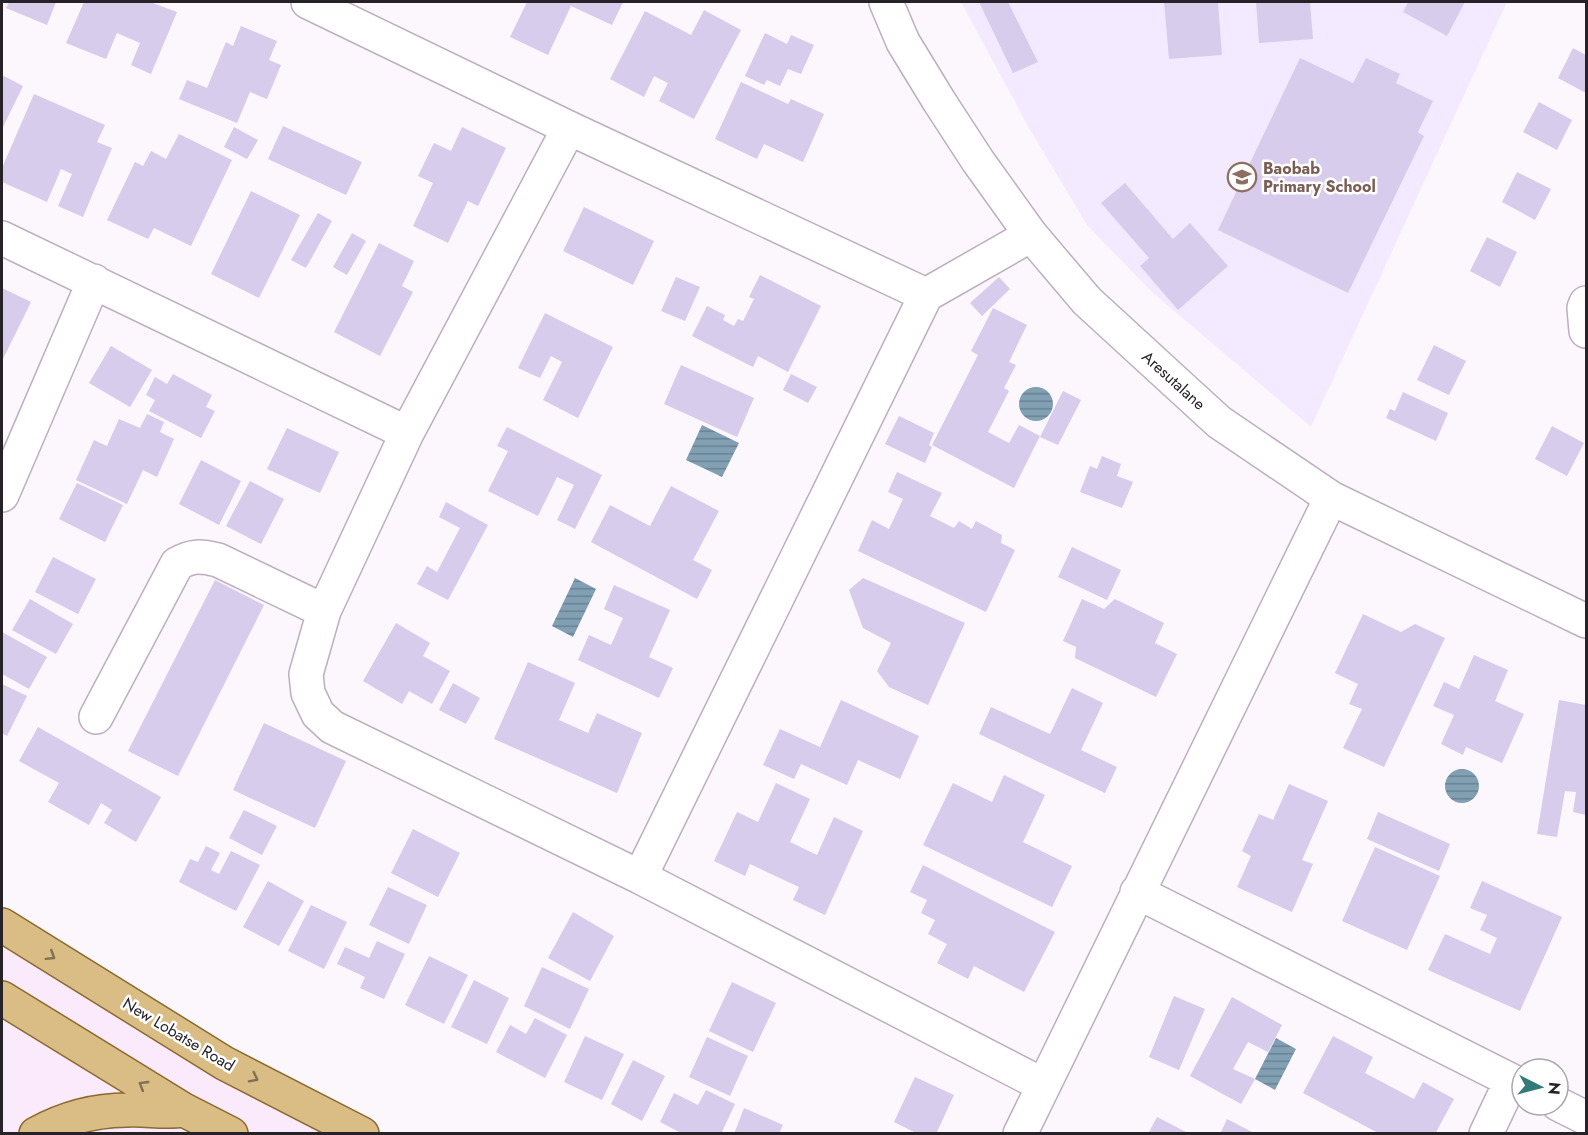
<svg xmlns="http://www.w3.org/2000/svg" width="1588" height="1135" viewBox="0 0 1588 1135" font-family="Jost,sans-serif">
<defs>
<pattern id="water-rules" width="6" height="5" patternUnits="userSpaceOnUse" patternTransform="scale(1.5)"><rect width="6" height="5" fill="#82a0b4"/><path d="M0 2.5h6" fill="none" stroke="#6a8292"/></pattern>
</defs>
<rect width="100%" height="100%" fill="#fcf6fd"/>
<!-- built -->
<path fill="#fbeafc" d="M2,948L355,1133H2Z"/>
<!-- education -->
<path fill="#f4eaff" d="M961,2H1507L1311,427L1153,293L1087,225L1029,128Z"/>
<!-- water -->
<path fill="url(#water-rules)" d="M1019 404a17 17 0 1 1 34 0a17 17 0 1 1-34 0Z
M702,425L739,443L722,477L686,460Z
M575,578L596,589L573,637L552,626Z
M1445 786a17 17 0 1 1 34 0a17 17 0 1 1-34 0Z
M1276,1038L1296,1049L1275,1090L1255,1079Z"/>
<!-- building -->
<path fill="#d7cceb" d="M9,2H56L47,25L6,8Z
M84,2H150L177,12L151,74L131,65L140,43L117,33L106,59L66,43Z
M527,2H623L612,25L571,6L548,55L510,37Z
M979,2H1008L1038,62L1013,73Z
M1164,2H1218L1222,55L1169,59Z
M1256,2H1310L1313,39L1259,43Z
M1408,2H1465L1447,36L1403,12Z
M704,10L741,30L694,119L659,101L668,83L654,76L644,97L610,79L645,11L691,35Z
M241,26L277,41L269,60L281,65L267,99L250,92L237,123L179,99L187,80L207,88L226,42L233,46Z
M765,33L787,44L791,35L814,45L801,74L788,69L780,86L767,80L764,85L745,76Z
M1573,48L1586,55V93L1558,78Z
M1300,58L1353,83L1366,58L1400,74L1396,83L1433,101L1418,132L1424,136L1348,293L1218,230Z
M2,75L23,86L2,129Z
M741,82L788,104L791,99L824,114L803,162L764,144L757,159L715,139Z
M34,94L105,125L97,142L112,148L83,217L58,206L72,174L61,169L47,202L2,182V168Z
M1539,102L1572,120L1557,150L1523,132Z
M283,126L362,162L346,195L268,159Z
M234,127L258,140L247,159L224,147Z
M462,127L506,148L478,206L468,201L448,243L413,226L433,183L418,176L434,143L451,151Z
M179,134L232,160L191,246L154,228L148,239L107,220L135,162L143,166L151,151L166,159Z
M1517,172L1551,189L1535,220L1502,202Z
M1125,183L1173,239L1190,223L1228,266L1178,310L1140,266L1149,258L1101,203Z
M251,191L300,215L259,298L211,274Z
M584,207L654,241L633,285L563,251Z
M318,213L332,221L306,268L291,260Z
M352,233L366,241L347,275L333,267Z
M1487,237L1517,252L1500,287L1470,271Z
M379,243L414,261L402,286L413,292L380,356L334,332Z
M760,275L821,306L788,372L758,356L753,367L692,336L707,306L725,315L723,320L734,326L738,319L743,321L754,299L749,297Z
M676,277L700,287L685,321L661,311Z
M999,277L1010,289L982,316L970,303Z
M2,288L31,302L2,361Z
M993,308L1027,325L1009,362L1016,365L1004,388L1009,391L988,432L1009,443L1019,425L1040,436L1014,488L932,445L978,355L971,351Z
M545,313L613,347L578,418L543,400L562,362L551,356L540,378L518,368Z
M1434,345L1466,361L1449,395L1417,380Z
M111,346L152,370L130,407L89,383Z
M681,365L754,398L737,437L664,404Z
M173,374L212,395L206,407L215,411L201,438L149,411L155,400L146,395L155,377L167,384Z
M791,374L817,387L808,403L783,390Z
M1063,391L1081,400L1058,445L1040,437Z
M1403,392L1448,413L1436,441L1386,418L1390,409L1395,411Z
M147,414L164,422L160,432L174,439L157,477L143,470L127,504L76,480L94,440L107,446L119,419L140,428Z
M899,416L934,433L929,445L932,447L925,463L885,444Z
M1552,426L1584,443L1567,476L1535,459Z
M507,427L602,475L575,529L557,520L574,485L557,477L538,516L488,491L508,451L497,446Z
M287,428L339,452L320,493L267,469Z
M1102,456L1121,464L1117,476L1133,482L1122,508L1080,492L1090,466L1097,469Z
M201,460L241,481L219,525L179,504Z
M897,472L942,493L930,516L954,528L959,521L972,529L976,521L1002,535L1001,543L1015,550L986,612L858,551L872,520L889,529L903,499L888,492Z
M250,481L284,499L261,544L226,526Z
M77,483L123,505L105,542L59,519Z
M671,486L719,511L693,560L712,570L697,599L591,542L610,505L650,526Z
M446,502L488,525L448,600L417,584L427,566L437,572L460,528L439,517Z
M1072,547L1121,570L1107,600L1058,577Z
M53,557L96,579L78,614L35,592Z
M863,578L965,623L928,705L889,687L877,671L891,643L863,628L849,590Z
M215,580L264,605L178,776L128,751Z
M614,585L670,610L649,657L673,668L659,698L578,660L589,635L611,645L623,618L604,609Z
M30,599L73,624L56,654L12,630Z
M1082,599L1104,609L1115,599L1164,623L1155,643L1177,654L1156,697L1075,658L1076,647L1063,641Z
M1363,614L1401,632L1415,624L1445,638L1384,767L1343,748L1362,709L1349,704L1358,684L1335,673Z
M396,623L430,643L423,656L450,671L432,704L409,691L402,704L363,681Z
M2,632L47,657L29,689L2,674Z
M1474,655L1508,670L1495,701L1524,714L1502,763L1466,747L1463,755L1441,744L1454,715L1433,706L1444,682L1459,689Z
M528,662L575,683L559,720L588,733L597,713L642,733L617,793L494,739Z
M453,683L480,698L466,724L439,710Z
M2,684L27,696L7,736L2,733Z
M1072,688L1103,703L1081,750L1117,767L1105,793L979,734L991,707L1050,734Z
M841,700L919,736L900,779L858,760L847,785L801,764L794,779L763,765L780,729L820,747Z
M1559,700L1586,705V815L1573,812L1576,792L1565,791L1557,837L1537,834Z
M264,723L346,761L315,828L233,790Z
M38,727L161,797L136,842L104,823L112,810L101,803L89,825L48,802L59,783L19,761Z
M1004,775L1045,795L1023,842L1072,866L1052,907L923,845L953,783L992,802Z
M776,783L810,799L790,842L817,855L834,817L863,831L825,915L793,900L799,887L750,864L745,876L714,861L737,812L758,822Z
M1289,784L1328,801L1302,860L1313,864L1292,912L1237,887L1251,856L1242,851L1259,814L1273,820Z
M244,810L277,826L262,855L229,838Z
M1378,812L1450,844L1439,871L1367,839Z
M413,829L460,853L438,897L391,873Z
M206,846L220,853L211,870L219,874L231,851L260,865L236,911L179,882L190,859L198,862Z
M1375,847L1440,876L1407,950L1342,921Z
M923,865L1055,932L1024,992L974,966L968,979L937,963L947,944L928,934L935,920L921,913L927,900L910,892Z
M268,881L304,901L279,946L243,927Z
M1482,881L1562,917L1520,1011L1428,970L1445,934L1490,954L1497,938L1480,930L1487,915L1470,908Z
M388,887L427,905L409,944L369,925Z
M311,905L347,922L324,969L288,951Z
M573,912L614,936L590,981L548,958Z
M377,941L405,954L384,999L360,988L365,977L337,964L345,947L369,958Z
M429,956L468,975L444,1024L405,1005Z
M542,967L589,989L570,1029L524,1006Z
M474,980L509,998L487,1044L451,1027Z
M732,982L776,1003L753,1052L709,1031Z
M1174,996L1205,1009L1179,1070L1149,1057Z
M1232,997L1282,1025L1268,1052L1248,1042L1233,1069L1255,1079L1241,1104L1190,1076Z
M535,1018L567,1035L545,1078L496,1052L510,1025L526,1034Z
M585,1036L624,1054L602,1100L564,1082Z
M1333,1036L1373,1057L1365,1073L1414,1099L1423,1082L1454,1099L1435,1134H1380L1303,1093Z
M707,1037L748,1056L730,1096L689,1077Z
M633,1060L665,1076L642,1121L611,1104Z
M915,1077L954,1095L936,1134H918L894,1122Z
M706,1090L735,1104L721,1134H683L660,1122L674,1093L698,1105Z
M744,1108L783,1125L779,1134H734Z
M1157,1117L1190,1134H1148Z
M1227,1119L1256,1134H1220Z"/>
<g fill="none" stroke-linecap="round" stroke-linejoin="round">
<!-- minor casing -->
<g stroke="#bdafbf" stroke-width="36">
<path id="minor" d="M308,2L569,128L926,295
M886,2L903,42L939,101L978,161L1031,235L1087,301L1219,422L1331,498L1586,621
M569,128L407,433L324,611L306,674L308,693L318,714L332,727L640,877L1043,1085
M2,238L407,433
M1586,303L1584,308L1586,331
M2,495L94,281
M96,717L177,564C192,555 201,556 218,560L324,611
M640,877L926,295L1031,235
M1137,892L1522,1086
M1558,1104L1586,1118
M1020,1134L1331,498
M1486,1134L1511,1081"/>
</g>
<!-- major casing -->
<g stroke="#8a6a2f" stroke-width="36">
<path id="major" d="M2,925L224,1063L362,1134
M2,998L184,1110L231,1134
M36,1134C65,1118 94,1110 127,1110C147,1109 164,1113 184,1110"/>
</g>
<!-- minor -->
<use href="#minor" stroke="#fff" stroke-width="33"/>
<!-- major -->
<use href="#major" stroke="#d9bd85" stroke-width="33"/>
</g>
<!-- one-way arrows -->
<defs><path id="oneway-chevron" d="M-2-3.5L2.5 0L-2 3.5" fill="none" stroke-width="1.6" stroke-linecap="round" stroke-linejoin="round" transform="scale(1.5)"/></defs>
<g stroke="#807056">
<use href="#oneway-chevron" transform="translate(51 956) rotate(32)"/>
<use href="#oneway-chevron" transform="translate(254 1078) rotate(27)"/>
<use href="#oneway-chevron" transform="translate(143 1085) rotate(-149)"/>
</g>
<!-- icons -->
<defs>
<g id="school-ring" transform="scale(1.5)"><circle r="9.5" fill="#fff" stroke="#8d6e63" stroke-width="1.5"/><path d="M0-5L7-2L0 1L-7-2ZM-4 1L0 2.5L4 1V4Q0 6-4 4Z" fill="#8d6e63"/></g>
</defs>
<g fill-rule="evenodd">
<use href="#school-ring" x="1242" y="177"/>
</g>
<g text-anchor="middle" stroke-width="5" stroke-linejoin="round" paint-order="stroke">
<!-- education labels -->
<g font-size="16" font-weight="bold" fill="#785e54" stroke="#fff" text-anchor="start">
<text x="1263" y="174">Baobab<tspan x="1263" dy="18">Primary School</tspan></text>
</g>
<!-- street labels -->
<g font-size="16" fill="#272228" stroke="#fff">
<text transform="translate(1174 380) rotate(42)" y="6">Aresutalane</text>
<text transform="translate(179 1034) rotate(31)" y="6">New Lobatse Road</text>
</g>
</g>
<!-- border -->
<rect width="1588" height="1135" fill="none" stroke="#272228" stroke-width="6"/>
<!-- north arrow -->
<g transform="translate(1540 1087) rotate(96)"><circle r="28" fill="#ffffff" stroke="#a9a7a9" stroke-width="1.5"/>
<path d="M0-4.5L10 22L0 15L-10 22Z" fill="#327b7a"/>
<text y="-9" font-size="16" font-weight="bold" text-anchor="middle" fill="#272228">N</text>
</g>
</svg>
